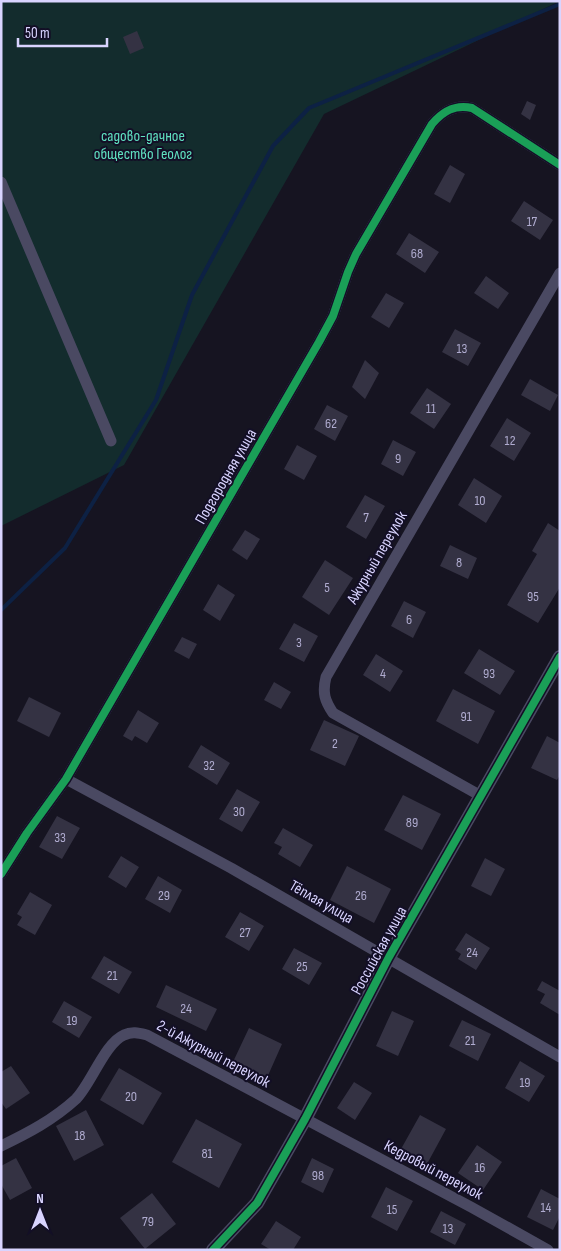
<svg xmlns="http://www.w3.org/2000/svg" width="561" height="1251" viewBox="0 0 561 1251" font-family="'Sofia Sans Condensed',sans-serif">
<rect width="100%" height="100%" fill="#161421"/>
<!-- green -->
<path fill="#132c2d" d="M1,1H560L324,114L124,465L1,526Z"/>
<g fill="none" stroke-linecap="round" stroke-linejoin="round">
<!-- stream -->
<path stroke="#0d2144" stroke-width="4" d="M1,610L65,548L156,400L192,295L273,146L309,108L560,4"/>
</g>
<!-- building -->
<path fill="#343243" d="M137,31L144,48L130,54L123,37Z
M527,101L536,105L530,120L521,114Z
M450,165L465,174L450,203L434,194Z
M524,201L553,220L540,240L511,221Z
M409,233L439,252L425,273L396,254Z
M486,276L509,293L498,309L474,293Z
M386,293L404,303L389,328L371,317Z
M455,329L481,343L468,366L442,352Z
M365,360L379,373L365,399L352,387Z
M530,379L558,395L550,411L521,395Z
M427,388L451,404L434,429L410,413Z
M327,405L348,416L335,441L314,429Z
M507,418L531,433L514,461L490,446Z
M393,440L416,452L403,476L381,464Z
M297,445L317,456L304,480L284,469Z
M474,478L502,496L486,523L458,505Z
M365,495L385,506L366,539L346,527Z
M548,523L560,531V587L538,623L507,605L537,554L532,551Z
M245,530L260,539L247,560L232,550Z
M450,545L477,558L468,579L440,566Z
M325,560L353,578L329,615L302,597Z
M218,584L235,595L220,621L203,610Z
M404,601L426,612L413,638L391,626Z
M294,623L318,636L304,662L279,649Z
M182,637L197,644L189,659L174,651Z
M479,649L515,671L500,695L464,673Z
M376,654L403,671L390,692L363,675Z
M274,682L291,692L281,709L264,700Z
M453,689L495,711L478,744L436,721Z
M29,697L61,713L49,737L17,721Z
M138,710L159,723L147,743L135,736L132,741L123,736Z
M324,720L359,736L345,766L310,750Z
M547,736L560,743V775L557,780L531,768Z
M201,745L230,763L217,785L188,767Z
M237,789L260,802L242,832L219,819Z
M403,795L441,814L422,850L384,830Z
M57,816L80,828L62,859L39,847Z
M283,828L313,845L300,867L278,854L282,847L274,843Z
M121,856L139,867L126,888L108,877Z
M485,858L505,869L491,896L471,886Z
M347,866L391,889L374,923L330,900Z
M158,876L182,890L170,913L145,899Z
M30,892L52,905L35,935L17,925L22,917L17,914Z
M240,912L264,926L249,951L225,937Z
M466,933L490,948L476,970L458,959L461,954L455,950Z
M294,948L322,963L309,985L282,969Z
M104,956L132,972L119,994L91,978Z
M542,981L560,991V1015L540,1003L545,994L537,990Z
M166,985L217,1009L206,1031L156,1007Z
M64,1001L92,1017L79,1038L52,1022Z
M392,1011L414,1021L398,1056L376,1046Z
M462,1020L491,1034L478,1061L449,1046Z
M249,1028L282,1044L266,1080L232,1064Z
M520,1061L545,1076L529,1102L505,1088Z
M11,1066L30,1093L6,1109L1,1102V1072Z
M119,1068L162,1093L143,1125L100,1100Z
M354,1082L372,1093L355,1120L337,1108Z
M86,1110L104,1145L74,1161L56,1126Z
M420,1115L446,1129L427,1164L401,1149Z
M196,1119L242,1144L219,1188L172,1162Z
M477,1145L502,1162L483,1190L458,1173Z
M16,1158L32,1188L10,1200L1,1184V1166Z
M312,1158L334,1169L323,1193L301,1182Z
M386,1187L413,1201L397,1231L371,1217Z
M541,1189L560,1199V1216L553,1230L527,1217Z
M152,1193L176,1224L145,1249L120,1218Z
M441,1211L466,1224L455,1245L430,1232Z
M276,1221L301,1237L293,1250H271L261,1244Z"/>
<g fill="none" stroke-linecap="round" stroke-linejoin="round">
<!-- minor -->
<path stroke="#4a4962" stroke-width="11" d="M1,182L111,441
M66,779L231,868L560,1057
M481,796L333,713C325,701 322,693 326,677L560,273
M1,874L27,833L66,779L319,342L333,316L348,272L356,254L432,124C443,111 455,104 472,108L560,165
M1,1146C28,1133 53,1120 76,1099C91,1084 105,1043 124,1035C132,1031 139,1033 147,1035L471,1207L548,1250"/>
<!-- tertiary -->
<path stroke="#4a4962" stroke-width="14" d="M213,1250L257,1203L305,1119L389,957L560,657"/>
<!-- cycleway casing -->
<g stroke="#130f26" stroke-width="11">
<path id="cycleway" d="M1,874L27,833L66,779L319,342L333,316L348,272L356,254L432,124C443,111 455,104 472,108L560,165
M213,1250L257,1203L305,1119L389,957L560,657"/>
</g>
<!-- cycleway -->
<use href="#cycleway" stroke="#1a9f57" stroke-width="8"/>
</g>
<g text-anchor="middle" stroke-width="4" stroke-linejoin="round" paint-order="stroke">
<!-- number labels -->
<g font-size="14" fill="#b0acd0">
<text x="532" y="226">17</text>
<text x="417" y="258">68</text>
<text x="462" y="353">13</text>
<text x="431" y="413">11</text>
<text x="331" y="428">62</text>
<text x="510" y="445">12</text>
<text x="398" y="463">9</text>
<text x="480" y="505">10</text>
<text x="366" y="522">7</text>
<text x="459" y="567">8</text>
<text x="327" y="592">5</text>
<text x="533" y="601">95</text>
<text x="409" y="624">6</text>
<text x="299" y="647">3</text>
<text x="383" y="678">4</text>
<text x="489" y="678">93</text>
<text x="466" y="721">91</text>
<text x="335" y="748">2</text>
<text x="209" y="770">32</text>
<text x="239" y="816">30</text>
<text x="412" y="827">89</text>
<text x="60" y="842">33</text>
<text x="164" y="900">29</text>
<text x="361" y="900">26</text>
<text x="245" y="937">27</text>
<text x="472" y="957">24</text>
<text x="302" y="971">25</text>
<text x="112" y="980">21</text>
<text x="186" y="1013">24</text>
<text x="72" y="1025">19</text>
<text x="470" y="1045">21</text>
<text x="525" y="1087">19</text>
<text x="131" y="1101">20</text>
<text x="80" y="1140">18</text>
<text x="207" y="1158">81</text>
<text x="480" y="1172">16</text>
<text x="318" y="1180">98</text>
<text x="546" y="1212">14</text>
<text x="392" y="1214">15</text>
<text x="148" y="1226">79</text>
<text x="448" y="1233">13</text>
</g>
<!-- park labels -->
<g font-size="16" fill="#5fe0c0" stroke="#130f26">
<text x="143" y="141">садово-дачное<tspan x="143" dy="18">общество Геолог</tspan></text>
</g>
<!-- street labels -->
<g font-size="16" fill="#d9d4ff" stroke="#130f26">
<text transform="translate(225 476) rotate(-60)" y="6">Подгородняя улица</text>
<text transform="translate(376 557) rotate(-60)" y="6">Ажурный переулок</text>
<text transform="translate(322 901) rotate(30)" y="6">Тёплая улица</text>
<text transform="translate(378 950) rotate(-61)" y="6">Российская улица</text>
<text transform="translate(214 1053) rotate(28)" y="6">2-й Ажурный переулок</text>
<text transform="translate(434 1169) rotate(28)" y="6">Кедровый переулок</text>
</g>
</g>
<!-- border -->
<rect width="561" height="1251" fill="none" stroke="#d9d4ff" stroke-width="5"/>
<!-- north arrow -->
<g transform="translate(40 1211)" stroke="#130f26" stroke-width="4" paint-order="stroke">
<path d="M0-4L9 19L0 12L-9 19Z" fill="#d9d4ff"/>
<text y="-8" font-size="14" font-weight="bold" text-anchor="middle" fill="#d9d4ff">N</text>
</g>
<!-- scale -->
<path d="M18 38v8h89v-8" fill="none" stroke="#d9d4ff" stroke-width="2.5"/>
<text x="25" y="38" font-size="15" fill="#d9d4ff" stroke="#130f26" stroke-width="4" paint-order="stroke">50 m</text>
</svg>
